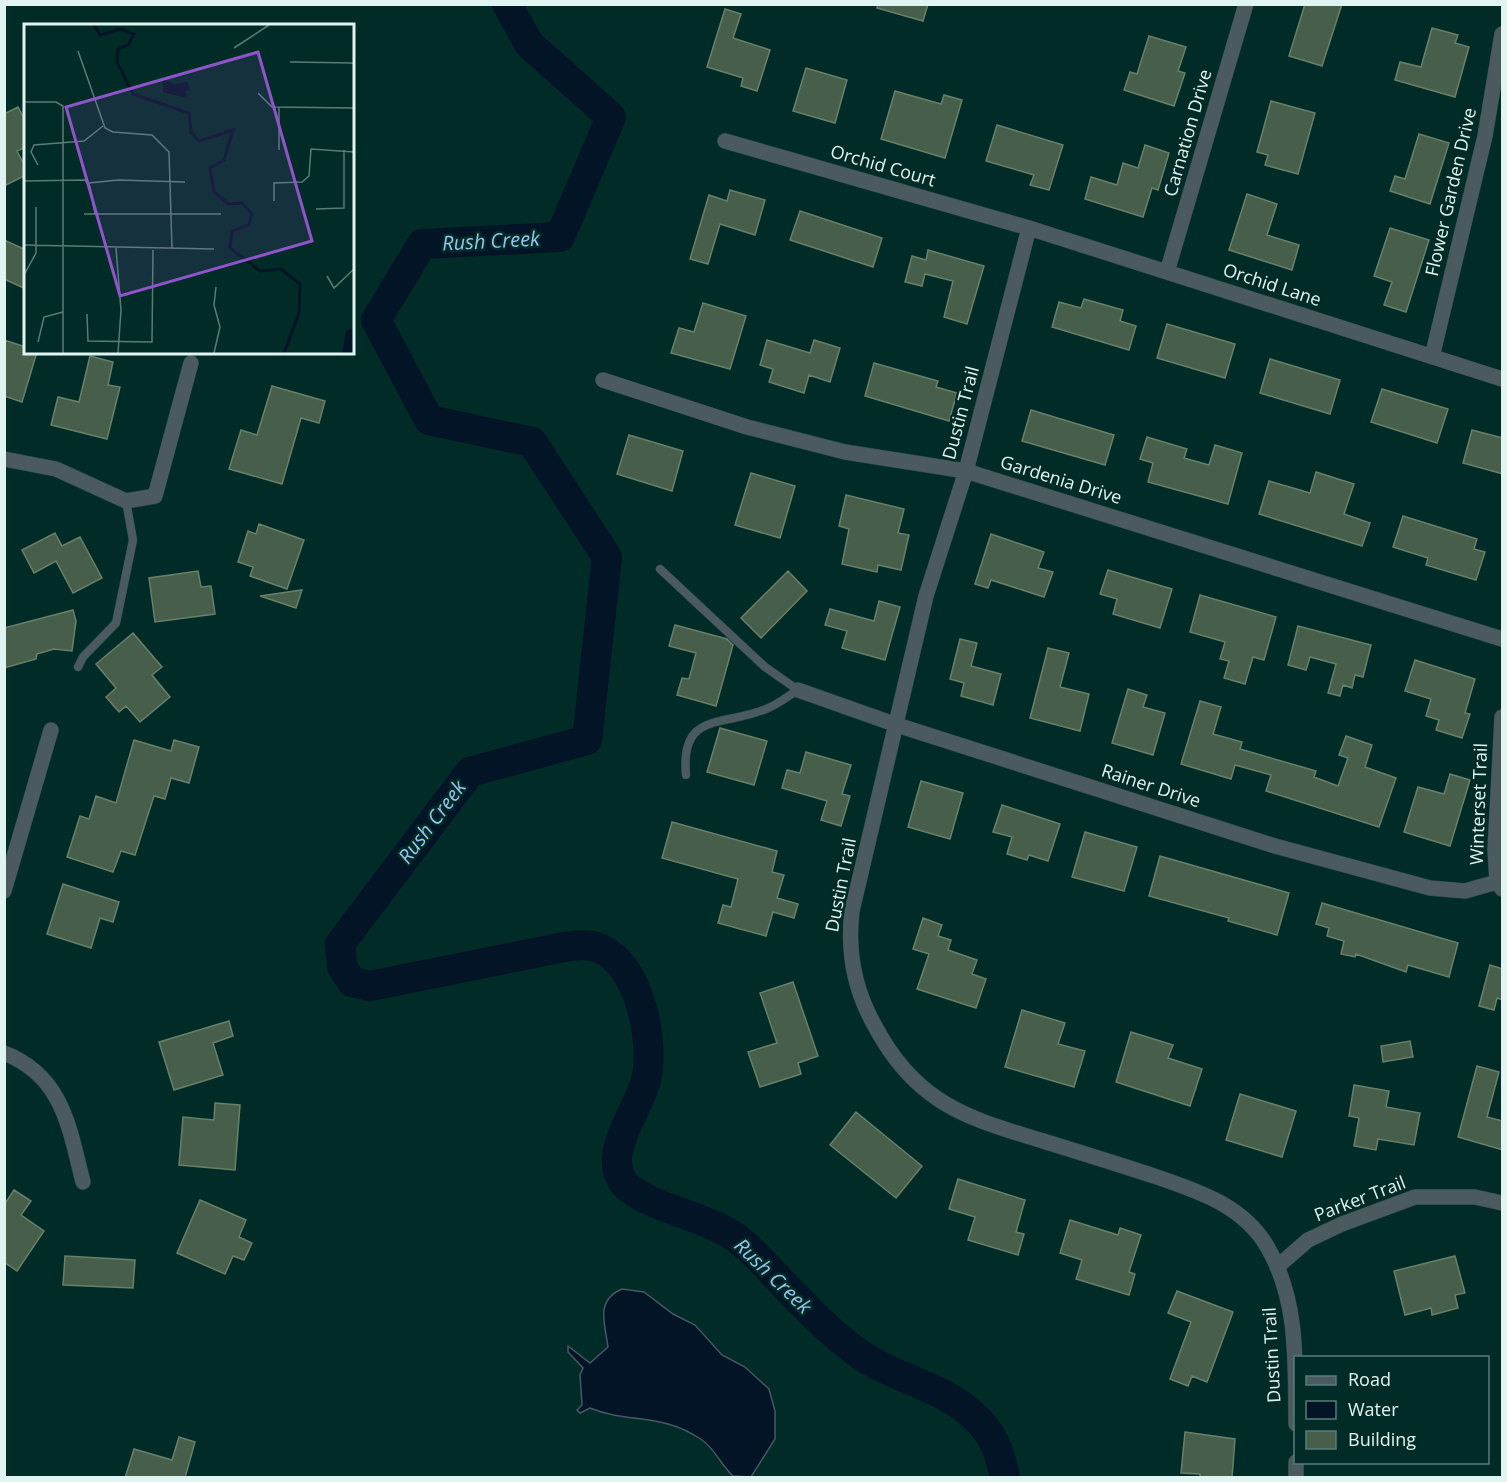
<svg xmlns="http://www.w3.org/2000/svg" width="1507" height="1482" viewBox="0 0 1507 1482" font-family="'Open Sans',sans-serif">
<rect width="100%" height="100%" fill="#012b26"/>
<!-- water -->
<path fill="#031427" stroke="#455864" stroke-width="1.5" d="M622,1289L644,1292L673,1314L695,1325L722,1355L745,1367L769,1389L775,1411V1439L751,1477L733,1476C721,1465 715,1449 702,1440C662,1412 629,1424 590,1408L580,1413L577,1410L582,1405L580,1375L583,1368L568,1352V1346L590,1363L608,1347C605,1324 595,1300 622,1289Z"/>
<g fill="none" stroke-linecap="round" stroke-linejoin="round">
<!-- river -->
<path stroke="#031427" stroke-width="30" d="M507,4L529,44L611,117L560,237L422,244L376,320L429,420L532,442L607,557L587,740L470,772L340,944L342,967L352,982L370,986L559,948C572,946 586,943 599,948C640,964 655,1042 646,1080C639,1106 620,1130 617,1157C616,1169 620,1182 630,1189C661,1211 700,1215 732,1235C747,1245 760,1259 772,1272C799,1300 826,1330 858,1353C894,1379 944,1386 976,1418C994,1435 1000,1453 1005,1478"/>
</g>
<!-- building -->
<path fill="#475f4a" stroke="#67806a" stroke-width="1.5" d="M878,4H928L923,21L877,8Z
M1305,4H1342L1322,66L1289,56Z
M725,9L741,14L733,38L770,50L757,91L741,86L743,78L707,67Z
M1432,28L1458,35L1455,43L1469,47L1455,97L1395,80L1400,62L1421,67Z
M1149,36L1186,47L1178,71L1185,73L1174,106L1124,90L1130,72L1137,74Z
M806,68L847,80L835,123L793,111Z
M895,91L941,104L944,95L962,100L945,158L881,139Z
M1271,101L1315,113L1298,174L1265,165L1268,155L1257,152Z
M18,107L26,122V147L17,151L26,168V175L4,186V114Z
M997,125L1063,145L1049,190L1030,185L1034,175L986,161Z
M1419,134L1449,143L1430,204L1390,191L1395,176L1405,179Z
M1145,145L1169,153L1158,190L1152,188L1143,217L1085,199L1091,177L1117,185L1123,163L1138,168Z
M730,190L765,200L755,235L720,224L708,264L690,259L709,195L727,201Z
M1247,194L1277,204L1267,235L1299,245L1292,270L1229,250Z
M800,211L882,238L873,267L790,240Z
M1390,228L1429,240L1406,312L1384,305L1392,282L1374,276Z
M4,240L26,250V289L4,279Z
M928,250L984,266L967,324L944,317L953,281L925,274L922,286L905,282L912,256L926,260Z
M1084,299L1123,310L1120,321L1136,326L1129,350L1052,327L1059,302L1081,308Z
M703,303L746,316L730,369L671,353L679,328L694,332Z
M1167,324L1235,344L1225,378L1157,358Z
M4,340L26,347V352H37L22,402L4,396Z
M767,340L810,353L814,340L840,348L830,382L809,375L804,393L769,382L773,369L760,365Z
M90,356L113,362L108,385L120,387L107,439L51,425L58,397L79,402Z
M1270,359L1340,380L1330,414L1260,393Z
M874,363L938,381L936,387L957,393L949,421L865,396Z
M272,386L325,401L319,423L301,418L282,484L229,469L241,430L257,435Z
M1382,389L1448,409L1437,443L1371,422Z
M1031,410L1114,435L1105,465L1022,441Z
M1472,430L1503,438V474L1463,463Z
M629,435L683,451L672,491L617,474Z
M1147,437L1187,449L1184,458L1209,465L1215,445L1242,453L1228,504L1148,482L1153,463L1140,459Z
M1316,472L1354,484L1344,514L1370,523L1362,546L1259,514L1269,481L1310,493Z
M751,473L795,486L780,538L735,525Z
M846,495L904,509L898,533L909,535L901,570L878,565L877,572L842,564L849,529L839,526Z
M1403,516L1477,539L1474,549L1485,552L1476,580L1426,565L1428,558L1393,547Z
M259,524L304,540L287,589L250,576L253,567L238,562L248,531L256,534Z
M55,533L62,546L80,537L102,578L73,593L56,561L34,573L22,550Z
M991,534L1044,552L1038,568L1053,572L1044,597L991,580L988,588L975,584Z
M1108,570L1172,589L1160,628L1113,614L1117,599L1100,594Z
M198,571L201,587L211,586L215,614L155,622L149,578Z
M788,571L807,591L761,638L741,618Z
M302,590L296,608L260,596Z
M1200,595L1276,617L1264,660L1253,657L1245,684L1224,678L1229,661L1220,659L1225,642L1190,632Z
M879,601L900,607L885,660L842,648L847,631L825,625L830,609L874,621Z
M73,610L76,621L72,651L54,649L37,654L36,659L4,668V628Z
M675,625L727,639L733,645L716,706L677,695L682,678L689,679L696,653L669,646Z
M1298,626L1371,645L1363,677L1355,675L1352,688L1343,685L1340,696L1328,693L1336,664L1310,657L1306,670L1288,665Z
M133,633L162,667L152,675L170,697L140,722L126,706L119,712L106,697L116,688L96,664Z
M960,639L977,643L971,666L1001,674L993,705L961,696L964,683L950,679Z
M1048,648L1069,653L1060,687L1089,694L1080,731L1030,718Z
M1415,660L1475,679L1465,713L1470,714L1462,738L1436,730L1439,720L1426,716L1431,699L1405,691Z
M1128,689L1147,695L1143,707L1165,713L1153,755L1112,743Z
M1200,701L1221,707L1213,734L1242,742L1240,749L1316,771L1314,777L1338,786L1348,758L1339,755L1346,736L1372,745L1365,767L1396,778L1379,827L1266,791L1271,775L1235,765L1231,779L1181,764Z
M720,728L767,741L754,785L707,772Z
M134,740L171,751L174,740L199,747L189,783L171,778L165,799L154,796L135,855L121,851L113,872L67,857L80,816L89,819L96,796L116,803Z
M806,752L851,765L842,794L850,796L841,826L821,820L827,801L782,788L787,770L800,773Z
M1450,774L1470,780L1450,846L1404,832L1418,787L1444,794Z
M921,781L963,793L950,839L908,827Z
M1002,805L1060,824L1048,861L1029,855L1027,860L1007,854L1012,837L993,832Z
M672,822L777,851L772,872L784,875L777,898L798,904L794,918L773,912L766,936L718,923L723,905L731,907L738,879L662,858Z
M1085,832L1137,847L1124,891L1072,877Z
M1160,856L1289,893L1277,935L1228,921L1229,918L1149,896Z
M63,884L119,902L113,922L100,918L91,948L47,934Z
M1322,903L1458,943L1449,977L1408,965L1406,972L1356,954L1355,957L1341,954L1344,941L1327,936L1329,928L1316,924Z
M923,918L942,925L938,936L951,940L948,950L977,960L972,974L986,979L976,1008L917,989L929,954L913,949Z
M1490,965L1503,969V1000L1497,998L1494,1010L1479,1006Z
M793,982L818,1056L798,1063L801,1074L760,1087L748,1052L777,1043L760,993Z
M1022,1010L1065,1023L1058,1044L1085,1051L1074,1087L1005,1067Z
M229,1021L233,1036L213,1043L223,1075L174,1090L159,1042Z
M1131,1032L1173,1045L1168,1058L1202,1069L1190,1106L1116,1082Z
M1410,1041L1413,1057L1383,1062L1381,1046Z
M1477,1066L1499,1072L1487,1117L1503,1121V1150L1458,1137Z
M1354,1085L1389,1091L1386,1107L1420,1113L1414,1145L1378,1139L1376,1150L1354,1146L1359,1118L1349,1116Z
M1240,1094L1296,1111L1282,1157L1226,1140Z
M215,1103L240,1105L235,1170L179,1165L183,1117L214,1120Z
M856,1112L922,1166L896,1198L830,1145Z
M958,1179L1025,1200L1016,1232L1024,1234L1018,1255L968,1240L975,1217L949,1209Z
M14,1190L31,1201L21,1215L44,1231L17,1271L4,1262V1205Z
M200,1200L246,1220L239,1237L252,1243L244,1260L233,1256L225,1274L177,1253Z
M1070,1220L1118,1235L1120,1228L1141,1235L1129,1272L1135,1274L1129,1295L1076,1279L1082,1260L1060,1253Z
M65,1256L135,1260L133,1288L63,1285Z
M1455,1256L1465,1293L1455,1295L1458,1308L1432,1315L1431,1308L1405,1315L1394,1271Z
M1177,1291L1233,1312L1207,1382L1192,1376L1188,1386L1170,1379L1191,1322L1168,1313Z
M1185,1432L1235,1439L1232,1478H1200V1474L1181,1473Z
M179,1437L195,1442L185,1478H125L134,1449L172,1460Z"/>
<g fill="none" stroke-linecap="round" stroke-linejoin="round">
<!-- service casing -->
<g stroke="#204742" stroke-width="9">
<path id="service" d="M660,569L765,667L798,690C788,696 777,705 766,709C723,727 680,711 686,775
M78,667L83,657L116,623L133,540L126,501"/>
</g>
<!-- minor casing -->
<g stroke="#204742" stroke-width="16">
<path id="minor" d="M725,141L1029,228L1502,379
M1029,228L966,471L926,596L852,911C847,953 855,992 876,1028C891,1056 911,1081 938,1099C969,1120 1008,1130 1043,1141C1082,1153 1121,1165 1160,1178C1201,1192 1245,1207 1268,1248C1299,1302 1295,1364 1296,1424
M1167,272L1246,4
M1432,357L1485,136L1502,34
M603,380L747,427L845,452L966,471L1502,639
M4,459L56,469L126,501L155,496L191,363
M798,690L897,725L1275,846L1430,888L1465,891L1497,882
M1502,717L1495,850L1497,882L1502,889
M4,891L51,730
M4,1053C63,1076 69,1127 83,1182
M1277,1267L1308,1240L1342,1224L1415,1197H1475L1502,1203
M1296,1462V1478"/>
</g>
<!-- service -->
<use href="#service" stroke="#4a5a5e" stroke-width="8"/>
<!-- minor -->
<use href="#minor" stroke="#4a5a5e" stroke-width="15"/>
</g>
<g text-anchor="middle" stroke-width="5" stroke-linejoin="round" paint-order="stroke">
<!-- street labels -->
<g font-size="18" fill="#e0f5f1" stroke="#012b26">
<text transform="translate(1188 133) rotate(-74)" y="6">Carnation Drive</text>
<text transform="translate(883 166) rotate(16)" y="6">Orchid Court</text>
<text transform="translate(1451 192) rotate(-77)" y="6">Flower Garden Drive</text>
<text transform="translate(1272 285) rotate(18)" y="6">Orchid Lane</text>
<text transform="translate(961 413) rotate(-75)" y="6">Dustin Trail</text>
<text transform="translate(1061 480) rotate(17)" y="6">Gardenia Drive</text>
<text transform="translate(1151 786) rotate(18)" y="6">Rainer Drive</text>
<text transform="translate(1479 804) rotate(-88)" y="6">Winterset Trail</text>
<text transform="translate(841 885) rotate(-79)" y="6">Dustin Trail</text>
<text transform="translate(1360 1199) rotate(-21)" y="6">Parker Trail</text>
<text transform="translate(1272 1355) rotate(-93)" y="6">Dustin Trail</text>
</g>
<!-- water labels -->
<g font-size="20" font-style="italic" fill="#9cc3ef" stroke="#012b26">
<text transform="translate(491 241) rotate(-3)" y="7">Rush Creek</text>
<text transform="translate(432 822) rotate(-53)" y="7">Rush Creek</text>
<text transform="translate(773 1276) rotate(44)" y="7">Rush Creek</text>
</g>
</g>
<!-- overview -->
<g transform="translate(24 24)">
<rect width="330" height="330" fill="#012b26"/>
<path d="M139,55L150,60L163,58L166,66L161,67L163,74L139,68ZM330,304V329H318L322,307Z" fill="#031427"/>
<path fill="none" stroke="#031427" stroke-width="3" d="M70,1L76,11L96,5L110,10L104,21L94,25L93,38L109,70L165,89L167,108L175,117L209,106L200,136L186,144L190,168L204,180L218,179L228,190L225,201L208,207L206,224L236,247L257,245L276,260L275,289L260,329"/>
<path fill="none" stroke="#5a7c77" stroke-width="1.5" d="M210,24L245,1M54,27L81,104L89,108L128,111L145,128L148,225M266,38L330,39M234,69L248,83L330,84M0,78H32L39,82V329M255,83V126M14,141L7,128L10,121L60,117L79,102M0,157L61,156L66,163L71,190M65,159L94,156L161,158M250,177V159L278,158L285,152L287,125L330,128M292,185L320,184V126M60,190H197M0,221L190,225M92,224L97,286L94,329M0,251L12,229V183M303,252L310,264L330,245M63,290L64,317L128,318L129,226M14,318L20,293L39,288M190,329L196,303L190,281L192,263"/>
<path fill="#8f54c9" fill-opacity="0.15" stroke="#8f54c9" stroke-width="3" d="M234,28L288,217L96,272L42,83Z"/>
<rect width="330" height="330" fill="none" stroke="#e0f5f1" stroke-width="3"/>
</g>
<!-- border -->
<rect width="1507" height="1482" fill="none" stroke="#e0f5f1" stroke-width="12"/>
<!-- legend -->
<rect x="1294" y="1356" width="195" height="108" fill="#012b26" stroke="#5a7c77" stroke-width="1.5"/>
<rect x="1306" y="1376" width="30" height="9" fill="#4a5a5e" stroke="#5a7c77" stroke-width="1.5"/>
<text x="1348" y="1386" font-size="18" fill="#e0f5f1">Road</text>
<rect x="1306" y="1401" width="30" height="18" fill="#031427" stroke="#5a7c77" stroke-width="1.5"/>
<text x="1348" y="1416" font-size="18" fill="#e0f5f1">Water</text>
<rect x="1306" y="1431" width="30" height="18" fill="#475f4a" stroke="#5a7c77" stroke-width="1.5"/>
<text x="1348" y="1446" font-size="18" fill="#e0f5f1">Building</text>
</svg>
